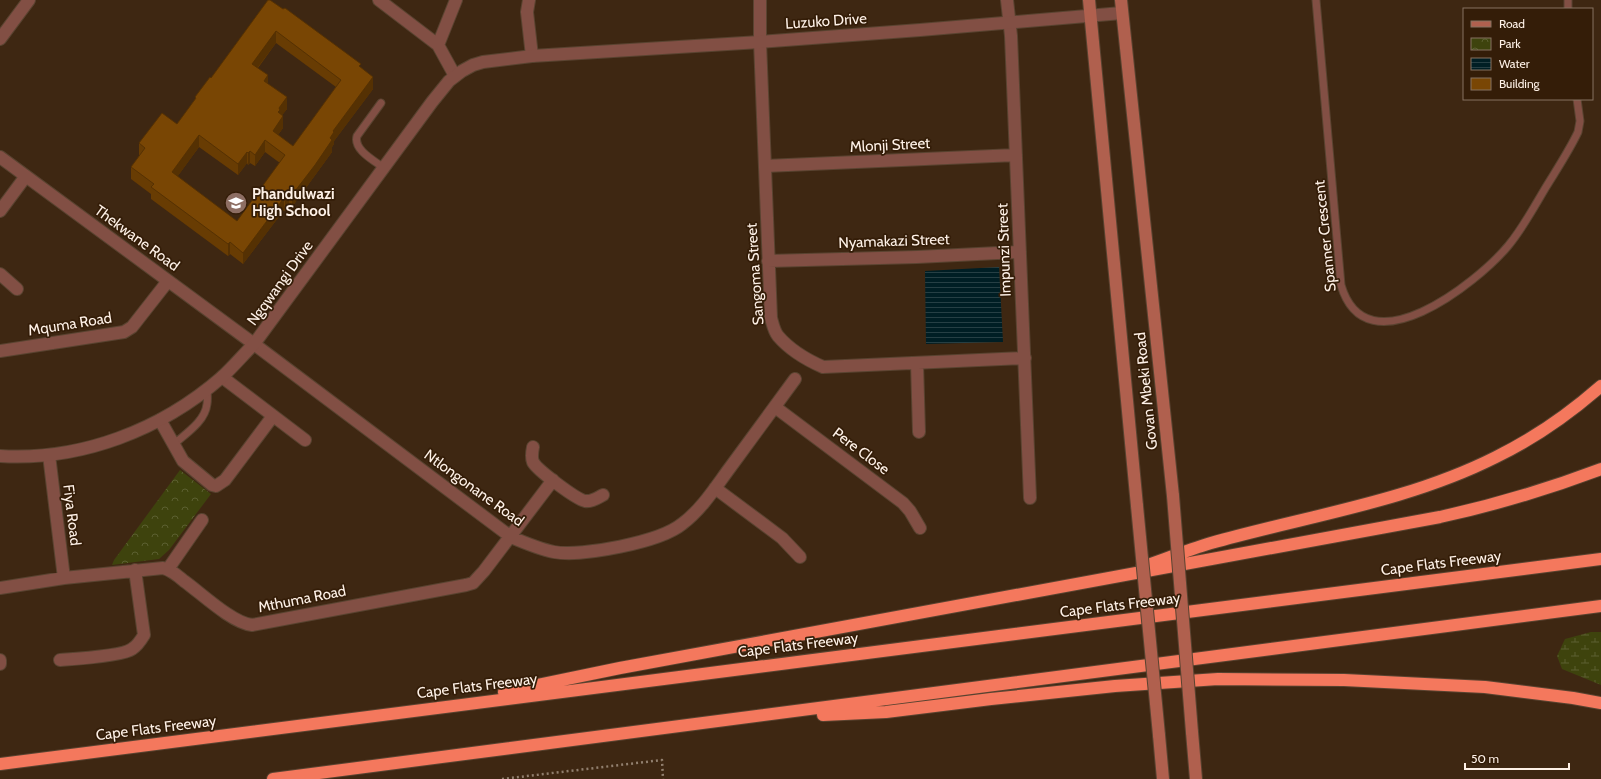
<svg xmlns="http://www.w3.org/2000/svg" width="1601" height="779" viewBox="0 0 1601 779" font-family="Cabin,sans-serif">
<defs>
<pattern id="wetland-marsh" width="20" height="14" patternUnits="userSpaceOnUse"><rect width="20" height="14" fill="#3e430d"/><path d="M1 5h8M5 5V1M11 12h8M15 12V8" fill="none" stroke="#5b5f30"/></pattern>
<pattern id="park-crowns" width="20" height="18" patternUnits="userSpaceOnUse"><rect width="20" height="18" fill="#3e430d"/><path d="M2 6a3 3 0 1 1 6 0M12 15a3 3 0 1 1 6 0" fill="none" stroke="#5b5f30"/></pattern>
<pattern id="water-rules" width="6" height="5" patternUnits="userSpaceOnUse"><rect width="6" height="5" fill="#001e24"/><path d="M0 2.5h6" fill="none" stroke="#263f44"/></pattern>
</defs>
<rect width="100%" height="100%" fill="#3e2712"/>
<!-- wetland -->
<path fill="url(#wetland-marsh)" d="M1591,632H1601V685L1562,669L1557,656L1565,639Z"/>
<!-- park -->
<path fill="url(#park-crowns)" d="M180,470L211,494L169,550L159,559L112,565L114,560Z"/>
<!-- water -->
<path fill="url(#water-rules)" d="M999,267L1003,342L926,344L925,271Z"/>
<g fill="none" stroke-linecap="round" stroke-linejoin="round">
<!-- service casing -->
<g stroke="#594330" stroke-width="9">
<path id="service" d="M1316,0L1341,285C1366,371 1477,283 1508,246C1523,228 1534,207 1546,187C1557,169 1569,151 1578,132L1580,121L1577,99
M1568,0V9
M381,103L357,136C353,150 375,161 384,168
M173,445C185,434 205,422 207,404C208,399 207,393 207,388"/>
</g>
<!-- minor casing -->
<g stroke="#594330" stroke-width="14">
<path id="minor" d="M379,0L438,45L455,76
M529,0L527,12L532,56
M760,0V42L771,318C773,325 774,331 778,336C790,350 807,360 823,367L1025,358
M1007,0L1011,36L1030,498
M0,39L29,0
M438,45L456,0
M0,157L254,344L511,537C525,543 539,549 554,552C582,557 660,542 682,524C701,510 715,488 729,469C751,439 773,409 795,379
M765,166L1016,155
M0,211L26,176
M768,261L917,257L1020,252
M0,274L17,289
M0,351L124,332L132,327L168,281
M917,363L919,432
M222,377L305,440
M775,407L903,503L910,511L920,528
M160,420L183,461L212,485L216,486L225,480L273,416
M533,447C532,452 531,457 533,462C537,470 576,499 585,501C592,502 597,498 603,495
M49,455L64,578
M715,488L782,538L800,557
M168,569L202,520
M0,588L64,578L163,568C171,570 177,575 184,581C201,593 232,623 252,625L466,585L473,583L484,571L553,480
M0,660V664
M60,660C74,659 123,656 132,649C137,646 141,640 144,635L135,570"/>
</g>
<!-- tertiary casing -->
<g stroke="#594330" stroke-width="14">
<path id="tertiary" d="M0,456C81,461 161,430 222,377C233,367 243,355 254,344L432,102L449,81L462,71L473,65L483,62L532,56L760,42L920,30L1122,13"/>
</g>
<!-- secondary casing -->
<g stroke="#594330" stroke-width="14">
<path id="secondary" d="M1089,0L1137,506
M1121,0L1173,496
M1192,732L1196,779
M1159,735L1163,779"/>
</g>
<!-- motorway casing -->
<g stroke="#594330" stroke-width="14">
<path id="motorway" d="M1142,567C1165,559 1188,550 1211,543C1306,516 1407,502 1496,457C1535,438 1569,414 1601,386
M504,692L620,668L1440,517C1495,505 1548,489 1601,469
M823,715L886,712L991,699L1115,686L1218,679L1344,680L1485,687L1573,698L1601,703
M0,764L1601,559
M273,779L1601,606"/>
</g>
<!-- path -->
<path stroke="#917f6e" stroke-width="2.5" stroke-dasharray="2 3" stroke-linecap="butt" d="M502,779L662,760L663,779"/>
<!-- service -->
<use href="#service" stroke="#824f44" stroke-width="7"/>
<!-- minor -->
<use href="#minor" stroke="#824f44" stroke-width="12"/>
<!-- tertiary -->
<use href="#tertiary" stroke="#824f44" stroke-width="12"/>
<!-- secondary -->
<use href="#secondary" stroke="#b0604e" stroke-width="12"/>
<!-- motorway -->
<use href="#motorway" stroke="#f4785d" stroke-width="12"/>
<!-- secondary-bridge casing -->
<g stroke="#594330" stroke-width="14" stroke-linecap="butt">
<path id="secondary-bridge" d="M1173,496L1192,732
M1137,506L1159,735"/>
</g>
<!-- secondary-bridge -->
<use href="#secondary-bridge" stroke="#b0604e" stroke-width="12"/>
</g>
<!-- wall -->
<path fill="#683c03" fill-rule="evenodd" d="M268,0L361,68L373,89L334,141V144L332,147V152L292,207L289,205L285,211L284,210L243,264L230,254L228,256L151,199V194L131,179V167L140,156L139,155V143L177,124L195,100V97L211,78ZM276,43L336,87L293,146L278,135L283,128L282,115L287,109L268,84L258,68ZM199,147L238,175L247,163L248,165L250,163L255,166L265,152L280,163L237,221L177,177Z"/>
<!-- shaded-wall -->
<path fill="#553103" d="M276,31V43L252,75V64Z
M268,75V87L264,81Z
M373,77V89L334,141V144L332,147V152L292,207V195L330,138L333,131Z
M287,97V109L280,118L283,116V128L273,142V131L279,108Z
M199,135V147L172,184V172Z
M265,140V152L255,166V155Z
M250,151V163L248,165V153Z
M247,152V163L238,175V164Z
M289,193V205L285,211V199Z
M284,198V210L243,264V253Z
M230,242V254L228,256V244Z"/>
<!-- building -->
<path fill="#794604" stroke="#553103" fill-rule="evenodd" d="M268,0H270L283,9L285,8L361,64L359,66L373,77L333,131L334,132L330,138L332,140L315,165L292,195L289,193L285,199L284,198L243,253L230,242L228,244L151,187L154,184L131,167L145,148L139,143L162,113L177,124L196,98L195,97L210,77L211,78ZM276,31L341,80L293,146L273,131L283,116L278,112L280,110L279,108L287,97L264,81L268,75L252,64ZM199,135L238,164L247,152L248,153L250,151L255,155L265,140L285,155L237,221L172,172Z"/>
<!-- icons -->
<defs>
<g id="school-disc" transform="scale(1.15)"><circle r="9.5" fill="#8d6e63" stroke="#341d08"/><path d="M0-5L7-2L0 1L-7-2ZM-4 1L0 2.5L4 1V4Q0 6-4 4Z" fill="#fff"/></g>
</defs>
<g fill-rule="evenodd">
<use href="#school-disc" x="236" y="203"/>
</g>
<g text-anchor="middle" stroke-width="3.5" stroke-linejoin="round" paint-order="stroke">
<!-- street labels -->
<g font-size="15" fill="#fef1e7" stroke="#341d08">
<text transform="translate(826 21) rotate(-4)" y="5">Luzuko Drive</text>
<text transform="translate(890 145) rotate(-3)" y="5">Mlonji Street</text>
<text transform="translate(1325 236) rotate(-96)" y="5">Spanner Crescent</text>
<text transform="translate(137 238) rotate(36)" y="5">Thekwane Road</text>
<text transform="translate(894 241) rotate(-2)" y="5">Nyamakazi Street</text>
<text transform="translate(1004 250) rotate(-92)" y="5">Impunzi Street</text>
<text transform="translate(755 274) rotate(-94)" y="5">Sangoma Street</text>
<text transform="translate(280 283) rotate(-54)" y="5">Ngqwangi Drive</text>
<text transform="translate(70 324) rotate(-9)" y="5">Mquma Road</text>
<text transform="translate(1146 391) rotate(-96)" y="5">Govan Mbeki Road</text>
<text transform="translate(861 451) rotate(37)" y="5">Pere Close</text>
<text transform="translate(474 488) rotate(36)" y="5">Ntlongonane Road</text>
<text transform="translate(72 515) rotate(83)" y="5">Fiya Road</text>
<text transform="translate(1441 563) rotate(-7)" y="5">Cape Flats Freeway</text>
<text transform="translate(302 599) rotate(-11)" y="5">Mthuma Road</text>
<text transform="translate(1120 605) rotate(-7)" y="5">Cape Flats Freeway</text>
<text transform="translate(798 645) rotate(-7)" y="5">Cape Flats Freeway</text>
<text transform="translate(477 686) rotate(-7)" y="5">Cape Flats Freeway</text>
<text transform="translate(156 728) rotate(-7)" y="5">Cape Flats Freeway</text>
</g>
<!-- poi labels -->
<g font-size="15" font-weight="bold" fill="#fef1e7" stroke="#341d08" text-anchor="start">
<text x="252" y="199">Phandulwazi<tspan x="252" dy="17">High School</tspan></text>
</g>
</g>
<!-- legend -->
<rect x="1463" y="8" width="130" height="92" fill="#341d08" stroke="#857261"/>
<rect x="1471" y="21" width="20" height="6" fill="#b0604e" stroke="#857261"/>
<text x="1499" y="28" font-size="12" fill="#fef1e7">Road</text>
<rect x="1471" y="38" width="20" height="12" fill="url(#park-crowns)" stroke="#857261"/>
<text x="1499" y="48" font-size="12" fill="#fef1e7">Park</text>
<rect x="1471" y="58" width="20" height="12" fill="url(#water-rules)" stroke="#857261"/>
<text x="1499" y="68" font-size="12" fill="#fef1e7">Water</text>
<rect x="1471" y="78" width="20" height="12" fill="#794604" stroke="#857261"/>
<text x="1499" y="88" font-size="12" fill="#fef1e7">Building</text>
<!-- scale -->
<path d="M1465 763v6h104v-6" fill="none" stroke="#fef1e7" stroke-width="2"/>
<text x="1471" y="763" font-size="12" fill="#fef1e7" stroke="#341d08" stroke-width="3" paint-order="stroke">50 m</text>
</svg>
